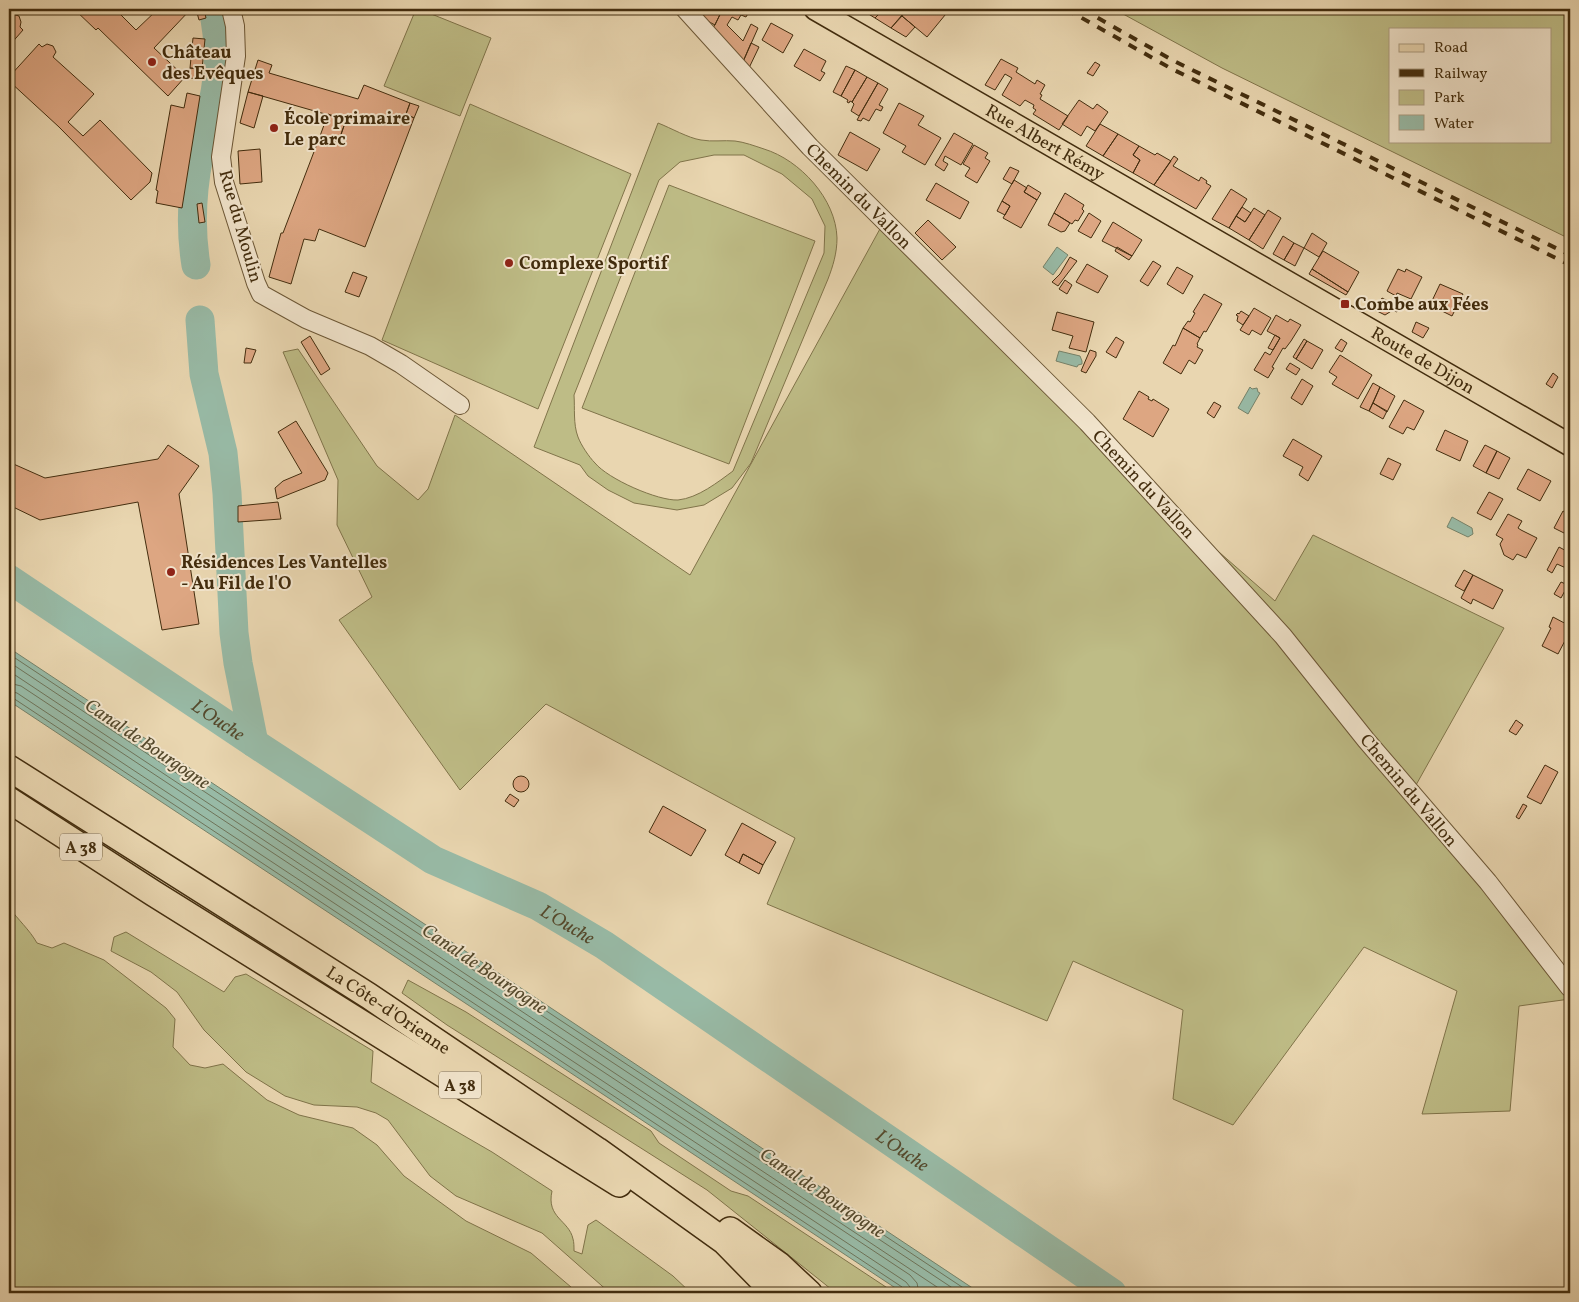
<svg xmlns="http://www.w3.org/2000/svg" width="1579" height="1302" viewBox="0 0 1579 1302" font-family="Vollkorn,serif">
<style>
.green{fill:#bebc86;stroke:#80744a;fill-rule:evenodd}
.water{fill:#98baa6;stroke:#768269}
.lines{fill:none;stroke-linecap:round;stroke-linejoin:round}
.shore{stroke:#6e745a;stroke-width:1}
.river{stroke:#98baa6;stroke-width:29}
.building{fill:#dda682;stroke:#432d0e}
.minor-casing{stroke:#6c5736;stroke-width:20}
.major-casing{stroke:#432d0e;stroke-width:24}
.highway-casing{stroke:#432d0e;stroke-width:28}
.minor{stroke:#f1e4cc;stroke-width:18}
.major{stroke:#e9d6b0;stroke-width:21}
.highway{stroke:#e9d6b0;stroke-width:25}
.rail{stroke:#432d0e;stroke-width:4;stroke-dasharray:9 9;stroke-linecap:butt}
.poi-dot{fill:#8f2418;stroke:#f1e4cc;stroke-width:2}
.labels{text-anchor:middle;stroke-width:4;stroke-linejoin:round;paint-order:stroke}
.shield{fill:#f1e4cc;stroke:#776447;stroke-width:1}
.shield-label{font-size:16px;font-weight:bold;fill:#432d0e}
.poi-label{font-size:18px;font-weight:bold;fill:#432d0e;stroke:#f1e4cc;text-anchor:start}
.street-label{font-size:18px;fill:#432d0e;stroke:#f1e4cc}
.water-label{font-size:19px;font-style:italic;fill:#54492c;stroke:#f1e4cc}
</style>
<rect width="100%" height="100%" fill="#e9d6b0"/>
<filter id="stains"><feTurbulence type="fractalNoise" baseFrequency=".004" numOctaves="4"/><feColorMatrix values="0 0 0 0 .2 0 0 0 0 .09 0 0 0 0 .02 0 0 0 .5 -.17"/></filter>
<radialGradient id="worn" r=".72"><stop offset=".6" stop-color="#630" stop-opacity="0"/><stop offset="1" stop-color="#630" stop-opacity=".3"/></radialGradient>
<path class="green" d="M416,9H419L491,38L460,116L384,86Z
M1114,9H1570V239L1222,68ZM1390,29H1550V141H1390Z
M470,104L631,174L538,409L382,340Z
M658,123C671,128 688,138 701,140C712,142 724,140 735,141C744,142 755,146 764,149C800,160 836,199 837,238C837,253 833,266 828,279L751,463L732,488L704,505L677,510L634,503L608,490L588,476L580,465L534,447ZM714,155H744L782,174L812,199L825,226L824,253L733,471C718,482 698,498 678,500C658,501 608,479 595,463C589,457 581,445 578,437C573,424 575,408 574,395L659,180L680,162Z
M669,185L815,241L729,464L582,408Z
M881,227L1164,504L1275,601L1313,535L1504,628L1416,785L1570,993V999L1519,1006L1510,1111L1422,1114L1457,991L1364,947L1233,1125L1173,1099L1183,1010L1073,961L1047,1021L767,904L795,838L546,704L460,790L339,620L372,597L337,525L338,480L283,352L298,349L377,466L418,500L428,489L455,415L690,575Z
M9,907C18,920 29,929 37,943L52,948L64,943L104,960L166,1008L175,1019L173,1047L190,1065L205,1068L223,1064L267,1100L299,1115L353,1128L377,1145L404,1176L466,1221L531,1253L578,1293H9Z
M126,932L224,992L235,977L246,974L373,1051L371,1082L492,1152L552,1191C546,1218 569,1220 573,1239C574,1242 574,1247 574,1251L582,1254L588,1225L596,1220L673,1276L691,1293H610L542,1233L456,1196L430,1176L388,1120L376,1113L357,1107L314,1105L285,1096L246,1072L204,1030L177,992L151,972L111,951L114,937Z
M408,980L466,1012L651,1131L659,1143L731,1191L748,1196L895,1293H836L707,1190L447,1025L402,993Z"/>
<path class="water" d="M1057,247L1068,255L1053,275L1043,267Z
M1059,351L1080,356L1082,361V364L1078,365L1077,367L1056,361Z
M1250,387L1252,389L1257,388L1258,392L1260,393L1248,414L1238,408Z
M1452,517L1472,528L1473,534L1468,537L1447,527Z
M9,648L980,1293H903L9,701Z"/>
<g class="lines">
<path class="shore" d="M9,654L971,1293
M9,662L960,1293
M9,671L946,1293
M9,683L21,686L910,1275L917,1283L919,1293
M9,691L17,693L906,1282L910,1287L911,1293
M9,697L13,698L902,1287L905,1293"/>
<g class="river">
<path d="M196,265C190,229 192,191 199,155C203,138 209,121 213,103C220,70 220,42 213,9"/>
<path d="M200,320L204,374L223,453L227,493L234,633L238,663L254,743"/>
<path id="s1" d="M9,579L254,743L433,860L538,906L604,945L1112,1293"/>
</g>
</g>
<path class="building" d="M74,9H115L136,30L158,9H191L154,48L185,77L168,96L98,28L96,30Z
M196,9H204L206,18L199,20Z
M691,9H720L722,10L715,25L702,18L703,15Z
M723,9H747L750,10L746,17L741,15L738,20L732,17L727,25L743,41L751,24L758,28L742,64L711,32Z
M863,9H884L875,18L862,10Z
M884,9H907L891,28L875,18Z
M907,9H950L927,37L902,16Z
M12,14L19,16L21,22L20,27L23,30L9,46V17Z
M902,16L915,27L906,37L891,28Z
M771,23L793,35L783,53L762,40Z
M193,38L205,39L202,69L190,68Z
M751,43L759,47L748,70L742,64Z
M39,44L42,47L47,44L53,46L56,52L53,57L94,94L68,122L83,136L100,120L152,173L150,182L131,200L59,127L9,81V77Z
M804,49L826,61L821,71L825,73L820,81L794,66Z
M1001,59L1018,68L1016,72L1035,84L1037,80L1045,85L1040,94L1042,95L1040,99L1068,116L1059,130L1033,114L1036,110L1033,108L1034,105L1025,100L1020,106L1002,95L1012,78L1005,74L995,90L985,85Z
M258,60L272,65L269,73L358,99L364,85L410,103L406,114L414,118L365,247L319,229L315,241L304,239L291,284L269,277L281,233H283L320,136L338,143L346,120L248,92Z
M1095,62L1100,65L1093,76L1087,73Z
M846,66L855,70L841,96L833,92Z
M190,68L202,69L201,79L189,78Z
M855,70L867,77L852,102L850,101L849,103L847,102L848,100L841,96Z
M867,77L878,83L859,116L851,111L854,104L852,102Z
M878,83L888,89L879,105L883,107L881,111L876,109L869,121L863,118L861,121L857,120Z
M248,92L263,96L254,128L240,123Z
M187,93L200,96L182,208L156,203L158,191L156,190L171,105L184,108Z
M1079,100L1093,109L1097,104L1108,112L1095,131L1087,126L1081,136L1062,124Z
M410,103L419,106L414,118L406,114Z
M899,103L924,116L918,125L941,138L925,165L902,152L906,146L883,133Z
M328,114L346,120L338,143L320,136Z
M1100,124L1118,134L1103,156L1086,146Z
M850,132L880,149L867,171L838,155Z
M954,133L973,144L961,165L945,156L943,161L948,164L944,171L935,165Z
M1118,134L1139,146L1133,155L1140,160L1133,173L1103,156Z
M974,145L988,153L985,158L990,161L977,183L965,176L970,168L963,164Z
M1139,146L1155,155L1157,153L1171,161L1154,185L1133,173L1140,160L1133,155Z
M260,149L262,182L240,184L238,151Z
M1174,156L1178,159L1173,166L1199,181L1201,177L1207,181L1206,183L1211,186L1196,209L1154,185Z
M1010,167L1019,171L1012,184L1003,179Z
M1014,180L1027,188L1024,192L1037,200L1021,228L1003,218L1010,206L1002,201Z
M936,183L969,202L960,219L926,200Z
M1028,185L1041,193L1037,200L1024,192Z
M1231,189L1247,199L1229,228L1212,219Z
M1065,193L1084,205L1082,209L1084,211L1078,221L1075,220L1072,224L1054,213Z
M1002,201L1010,206L1005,215L997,211Z
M202,203L205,222L199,223L197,204Z
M1242,207L1251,213L1245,222L1236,216Z
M1254,208L1265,215L1249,240L1229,228L1236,216L1245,222Z
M1268,210L1281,218L1263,249L1249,240Z
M1054,213L1070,223L1065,231L1061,232L1048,225Z
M1089,213L1101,221L1091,238L1078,231Z
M928,220L956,247L942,260L915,233Z
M1113,222L1142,240L1132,256L1102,241Z
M1312,233L1327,243L1319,257L1304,248Z
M1283,236L1294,243L1284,260L1273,254Z
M1294,243L1304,248L1295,266L1284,260Z
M1117,247L1132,256L1129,260L1115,251Z
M1323,251L1359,272L1348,292L1312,269Z
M1070,257L1077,261L1058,286L1052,282L1060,274Z
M1153,261L1161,266L1148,286L1140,281Z
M1087,264L1108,276L1098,293L1076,282Z
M1177,267L1193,276L1183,294L1167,284Z
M1312,269L1348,292L1346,295L1309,274Z
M1398,269L1405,272L1406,269L1422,277L1411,299L1397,293L1396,296L1387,291Z
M353,272L367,277L359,297L345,292Z
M1065,280L1072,285L1067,294L1059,289Z
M1440,284L1463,294L1452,316L1430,305Z
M1204,294L1222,304L1206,332L1204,331L1200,338L1183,328L1188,321L1190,322L1195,313L1193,312Z
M1382,298L1399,307L1397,312L1393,310L1385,315L1375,310Z
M1254,308L1271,318L1261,335L1252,330L1249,335L1240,330Z
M1241,311L1249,316L1243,325L1237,321L1238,316L1236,315L1238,313L1239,314Z
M1057,312L1094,322L1086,352L1069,348L1073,336L1052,330Z
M1276,315L1288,322L1290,319L1301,325L1291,341L1285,349L1283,348L1272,367L1274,368L1268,378L1254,370L1265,352L1270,355L1280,338L1267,331Z
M1416,322L1429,328L1423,338L1412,332Z
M1183,328L1200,338L1197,344L1198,345L1197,347L1203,350L1195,364L1189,360L1181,374L1163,363L1173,345L1175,346Z
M1275,335L1280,338L1273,350L1268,348Z
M310,336L330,369L321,375L301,342Z
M1116,337L1124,342L1116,358L1106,352Z
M1304,339L1307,341L1296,359L1293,357Z
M1341,339L1347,343L1342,352L1335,348Z
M1307,341L1323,350L1312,369L1296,359Z
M246,348L256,350L251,363H244Z
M1090,350L1096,352V356L1086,373L1081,371Z
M1340,355L1372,375L1358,399L1332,384L1337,377L1329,372Z
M1290,363L1300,369L1296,375L1286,369Z
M1553,373L1558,377L1552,388L1546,384Z
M1302,379L1313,386L1302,405L1291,398Z
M1373,383L1380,387L1369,411L1360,407Z
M1380,387L1395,396L1387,412L1373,403Z
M1139,391L1149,397L1148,399L1152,401L1153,399L1169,409L1153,437L1123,419Z
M1404,400L1424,411L1414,430L1407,427L1403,434L1389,427Z
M1214,402L1221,406L1214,418L1207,413Z
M1373,403L1387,411L1383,419L1369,411Z
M296,421L328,473L325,480L277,499L275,488L283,481L302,473L278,432Z
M1445,430L1468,441L1460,461L1436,450Z
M1293,439L1322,456L1308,481L1299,475L1303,467L1283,456Z
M168,445L199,466L179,494L199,624L162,630L138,502L40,520L9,505V462L45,478L158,459Z
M1485,445L1497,451L1486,473L1473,466Z
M1497,451L1510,458L1499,479L1486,473Z
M1388,458L1401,464L1393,480L1380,474Z
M1528,469L1551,481L1540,501L1517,489Z
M1489,492L1503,499L1491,520L1477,513Z
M278,502L281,519L238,522V506Z
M1563,511L1570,515V526L1566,534L1554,528Z
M1508,514L1522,521L1518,528L1521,530L1537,538L1526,558L1517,554L1513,560L1504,555L1500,544L1503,539L1496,535Z
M1559,547L1570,553V559L1566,568L1557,564L1552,573L1547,570Z
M1464,570L1473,575L1464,591L1455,586Z
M1473,575L1503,590L1493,609L1473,599L1471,604L1461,598Z
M1561,582L1568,585L1561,598L1554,594Z
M1553,617L1570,626V631L1558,654L1542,646L1551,628L1549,627Z
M1516,720L1523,725L1516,735L1509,731Z
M1545,765L1558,772L1541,804L1527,797Z
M513 784a8 8 0 1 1 16 0a8 8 0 1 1-16 0Z
M510,794L519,800L514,807L505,801Z
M1523,804L1527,806L1519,819L1516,817Z
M663,806L706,830L691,856L649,832Z
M742,823L776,842L763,865L743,854L739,863L725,855Z
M743,854L763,865L759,874L739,863Z"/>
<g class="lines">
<defs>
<path id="minor" d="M231,9L235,26L236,56L221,157L224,182L256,283L261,294L306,319L370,346L401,364L460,405
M685,9L810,147L1087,422L1283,636L1366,740L1488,882L1570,988"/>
<g id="major">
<path id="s2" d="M815,9L1570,445"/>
</g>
<g id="highway">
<path id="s3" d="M9,768L369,996L597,1150L724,1241L775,1293"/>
<path d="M9,800L153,893L619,1184"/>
<path d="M730,1230L779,1265L809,1293"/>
</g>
</defs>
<use href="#minor" class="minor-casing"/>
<use href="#major" class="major-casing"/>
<use href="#highway" class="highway-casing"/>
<use href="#minor" class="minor"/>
<use href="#major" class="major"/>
<use href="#highway" class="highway"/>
<path class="rail" d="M1066,9L1172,69L1570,265
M1082,9L1174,61L1570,255"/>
</g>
<g class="poi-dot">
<circle cx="152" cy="62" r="5"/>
<circle cx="274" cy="128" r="5"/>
<circle cx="509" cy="263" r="5"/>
<rect x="1340" y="299" width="10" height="10" rx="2.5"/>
<circle cx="171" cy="572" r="5"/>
</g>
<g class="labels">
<g class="shield">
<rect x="60" y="833.5" width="42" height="27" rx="4"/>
<rect x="439" y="1071.5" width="42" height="27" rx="4"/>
</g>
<g class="shield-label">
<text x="81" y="853">A 38</text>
<text x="460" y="1091">A 38</text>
</g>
<g class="poi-label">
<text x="162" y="58">Château<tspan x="162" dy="21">des Evêques</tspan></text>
<text x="284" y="124">École primaire<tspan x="284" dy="21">Le parc</tspan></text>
<text x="519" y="269">Complexe Sportif</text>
<text x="1355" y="310">Combe aux Fées</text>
<text x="181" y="568">Résidences Les Vantelles<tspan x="181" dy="21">- Au Fil de l'O</tspan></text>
</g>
<g class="street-label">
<text dy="6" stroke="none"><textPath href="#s2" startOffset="266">Rue Albert Rémy</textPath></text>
<text transform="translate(859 196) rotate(45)" y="6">Chemin du Vallon</text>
<text transform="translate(241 226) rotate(74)" y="6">Rue du Moulin</text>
<text dy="6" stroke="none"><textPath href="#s2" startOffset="702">Route de Dijon</textPath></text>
<text transform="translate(1144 484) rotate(47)" y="6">Chemin du Vallon</text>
<text transform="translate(1409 790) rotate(50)" y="6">Chemin du Vallon</text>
<text dy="6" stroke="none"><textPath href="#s3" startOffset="450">La Côte-d'Orienne</textPath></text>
</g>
<g class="water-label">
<text dy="7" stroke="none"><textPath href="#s1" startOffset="252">L'Ouche</textPath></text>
<text transform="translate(148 743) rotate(34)" y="7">Canal de Bourgogne</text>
<text dy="7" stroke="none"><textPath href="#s1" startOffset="658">L'Ouche</textPath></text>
<text transform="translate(485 968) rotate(34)" y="7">Canal de Bourgogne</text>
<text dy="7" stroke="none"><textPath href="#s1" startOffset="1062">L'Ouche</textPath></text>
<text transform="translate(823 1192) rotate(34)" y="7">Canal de Bourgogne</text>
</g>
</g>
<rect width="1579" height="1302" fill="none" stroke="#e9d6b0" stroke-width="30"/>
<rect x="10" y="10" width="1559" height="1282" fill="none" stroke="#432d0e" stroke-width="2.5"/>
<rect x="15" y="15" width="1549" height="1272" fill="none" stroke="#432d0e"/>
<rect x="1389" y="28" width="162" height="115" fill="#f1e4cc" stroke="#ab9b80"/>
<rect x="1399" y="44" width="25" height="8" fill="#e9d6b0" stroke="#ab9b80"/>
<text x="1434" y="52" font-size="15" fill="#432d0e">Road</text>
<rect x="1399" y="69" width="25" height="8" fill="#432d0e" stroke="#ab9b80"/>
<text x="1434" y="78" font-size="15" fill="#432d0e">Railway</text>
<rect x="1399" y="90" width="25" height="15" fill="#bebc86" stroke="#ab9b80"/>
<text x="1434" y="102" font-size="15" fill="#432d0e">Park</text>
<rect x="1399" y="115" width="25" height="15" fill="#98baa6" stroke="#ab9b80"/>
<text x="1434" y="128" font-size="15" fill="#432d0e">Water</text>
<rect width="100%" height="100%" filter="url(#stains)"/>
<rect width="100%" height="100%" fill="url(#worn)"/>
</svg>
